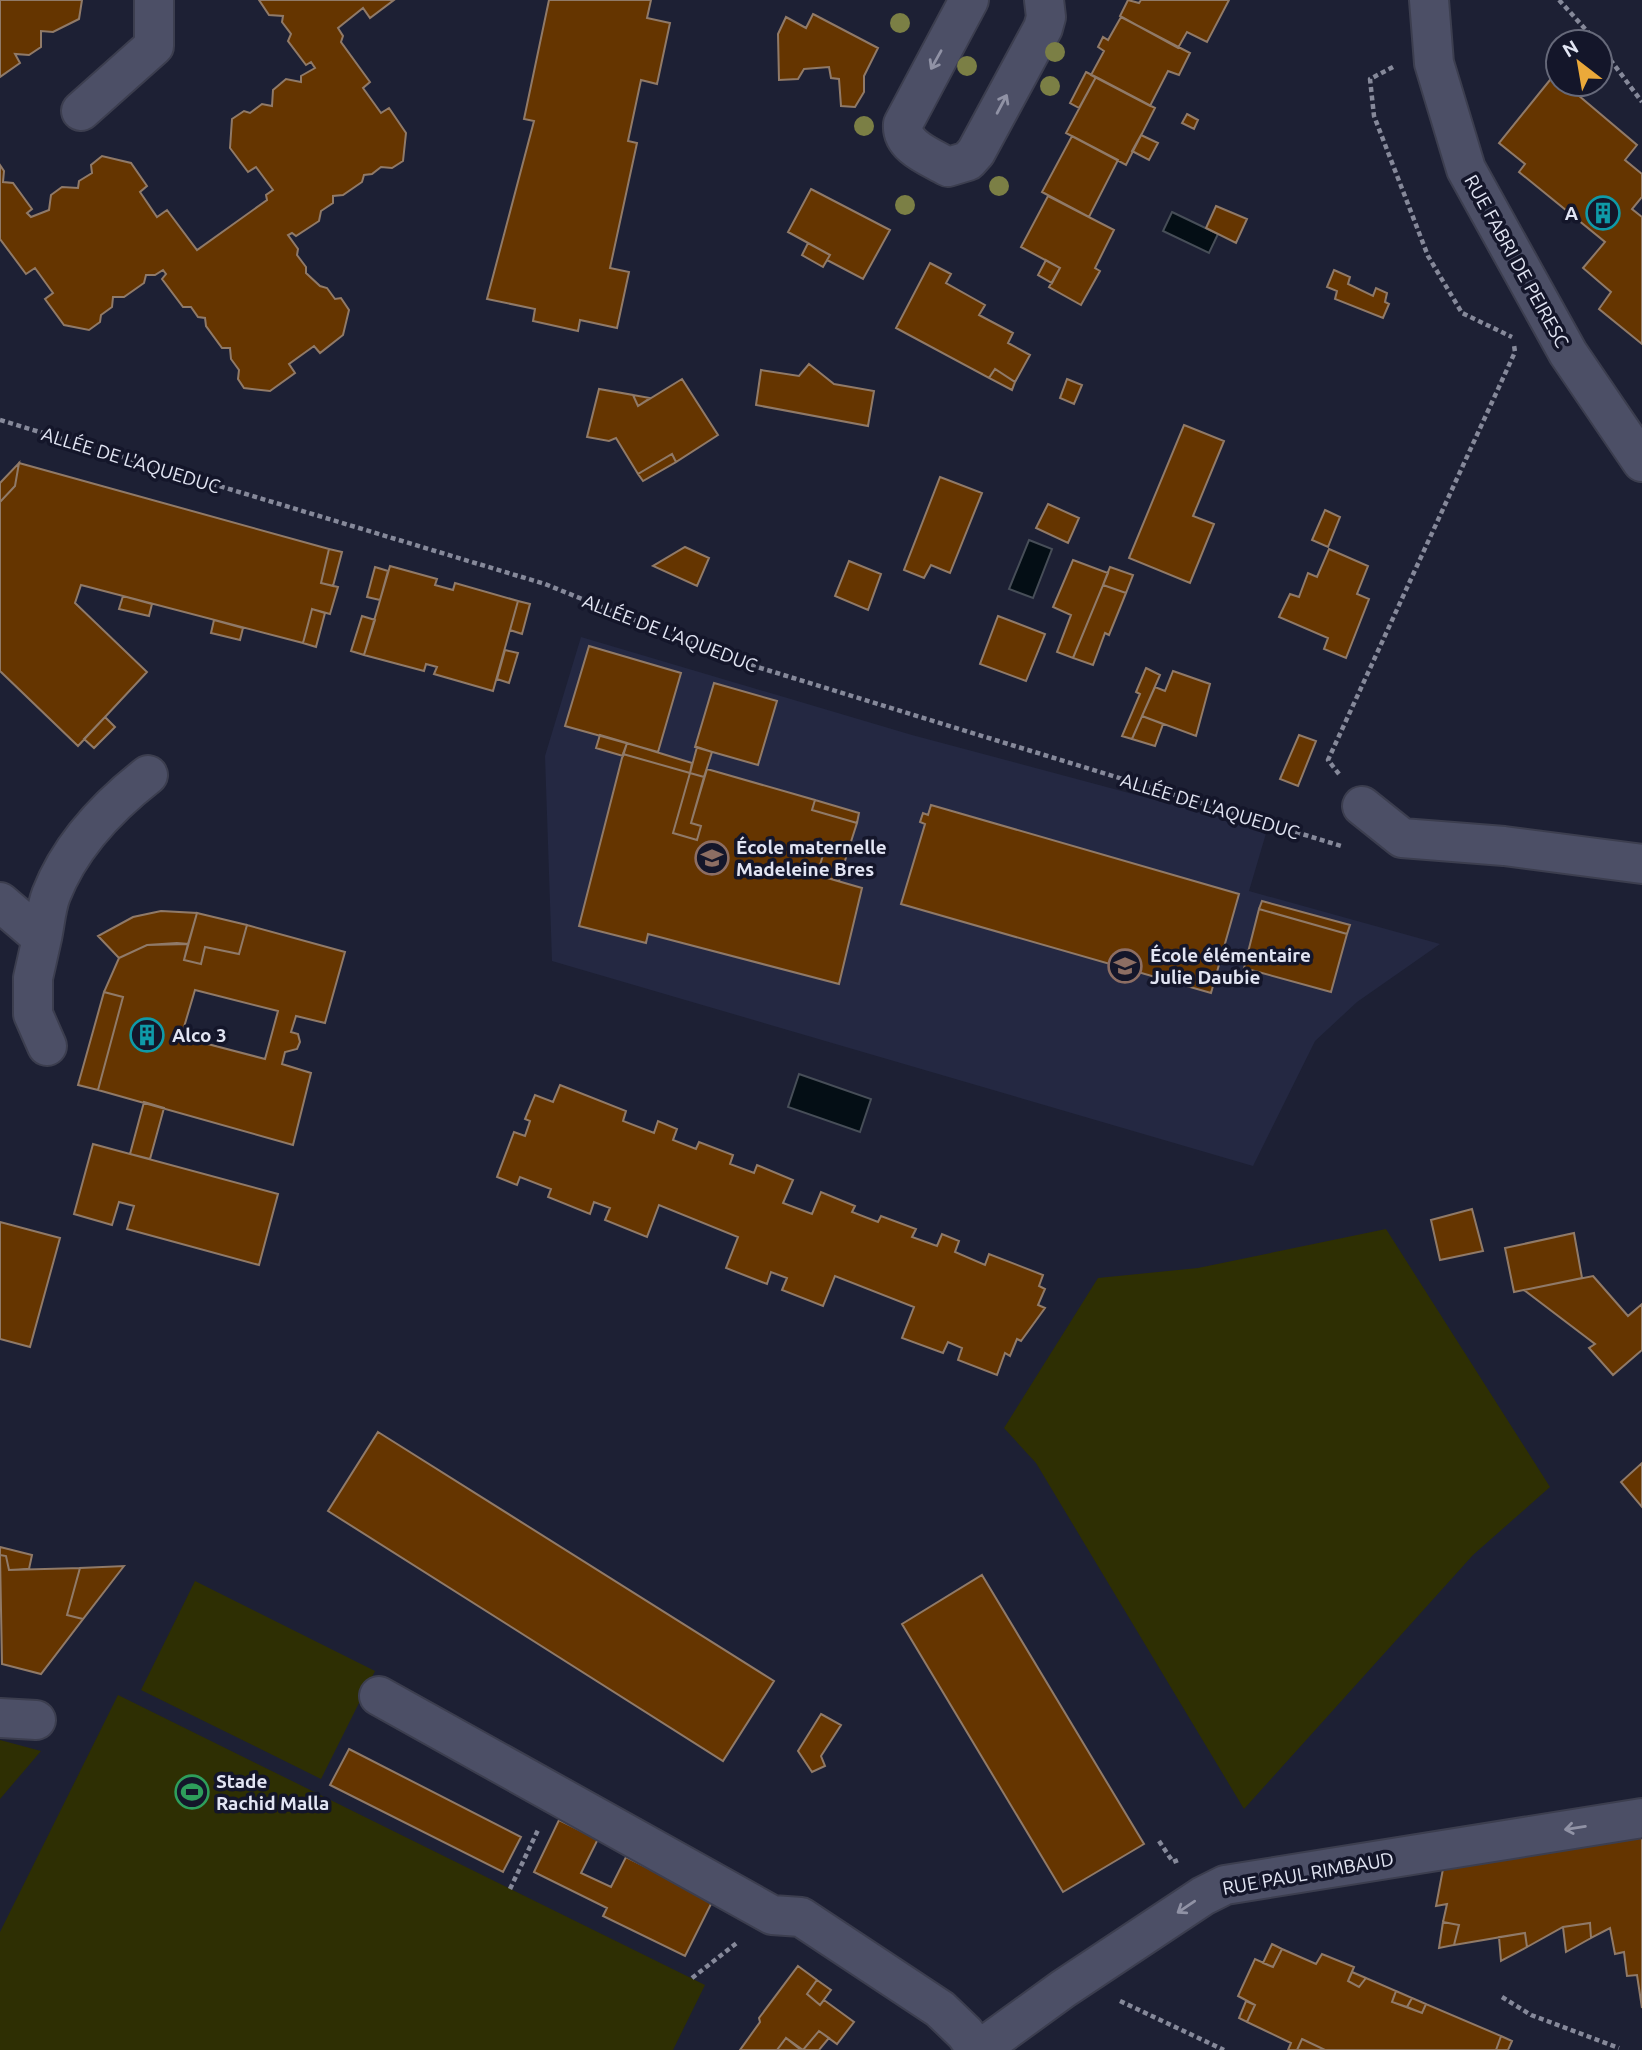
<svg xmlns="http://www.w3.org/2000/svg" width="1642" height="2050" viewBox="0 0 1642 2050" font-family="Ubuntu,sans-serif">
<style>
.built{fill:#242842}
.green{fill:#2e2f03}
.water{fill:#040e15;stroke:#474e58;stroke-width:2}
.building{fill:#653500;stroke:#907a68;stroke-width:2;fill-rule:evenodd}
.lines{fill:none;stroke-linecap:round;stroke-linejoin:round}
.minor-casing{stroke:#3c3e4f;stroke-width:42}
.path{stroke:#86899a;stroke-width:4.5;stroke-dasharray:5 3.5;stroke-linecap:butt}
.minor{stroke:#4c4f66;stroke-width:38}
.tree{fill:#7b7f45}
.oneway{stroke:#9092a5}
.labels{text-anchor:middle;stroke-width:7;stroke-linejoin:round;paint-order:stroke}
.poi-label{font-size:19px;font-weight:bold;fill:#e2e5f3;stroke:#14162a;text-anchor:start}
.street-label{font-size:19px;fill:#e2e5f3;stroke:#14162a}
</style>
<rect width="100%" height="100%" fill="#1d2034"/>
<path class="built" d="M581,637L912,735L1267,830L1249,891L1440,944L1357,1002L1315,1041L1253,1166L552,961L545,756Z"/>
<path class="green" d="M1386,1229L1550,1487L1473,1555L1244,1809L1036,1463L1004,1428L1098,1278L1198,1268Z
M195,1581L375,1671L321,1779L141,1690Z
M118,1695L705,1985L673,2050H0V1932Z
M0,1740L41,1751L0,1799Z"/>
<path class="water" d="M1172,212L1218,234L1209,253L1163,231Z
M1029,540L1052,549L1033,598L1009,589Z
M799,1074L871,1099L860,1132L788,1107Z"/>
<path class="building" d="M0,0H82L79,19L53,32L41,31V47L29,55L15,54L20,63L0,77Z
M259,0H394L370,18L363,8L338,28L343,36L341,42L370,82L363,88L381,113L389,108L406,133L403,161L392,168L381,167L372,174L364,175L362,182L343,195L333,196V203L321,211L319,221L296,236L292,233L288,235L298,249L297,255L306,267V273L320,286L327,288L335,299L341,298L349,310L343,335L320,353L314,346L289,364L295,373L270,391L244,388L238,379L239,370L231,359L230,348H222L206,326L205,318L198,317L191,307H183L162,279L166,274L163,270L155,275H146L144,283L124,297H113L112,307L101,315L100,322L89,330L64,325L45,299L53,293L35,268L26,274L0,239V165L4,171L3,182L13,183L32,209L27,213L31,217L49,210L51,195L62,187L78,188L79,181L92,173L91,165L102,156L131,163L147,186L140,192L157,217L167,210L197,250L267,200L266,195L273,190L256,167L248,172L230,148L232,119L244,111L250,113L262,104L272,106L273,90L286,79L301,82V76L315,68L311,62L306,65L288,41L291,34L282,22L283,16L269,15Z
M549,0H651L647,18L670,23L657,84L641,80L628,141L637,143L610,268L629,272L617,328L580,320L578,331L533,321L535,309L487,299L534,121L524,119Z
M1128,0L1139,3L1141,0H1229L1207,42L1187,32L1178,48L1120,16Z
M813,14L878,48L864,76V92L855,107L841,106L839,79L831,78L829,67L804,69L798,79L779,80L778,34L786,17L806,28Z
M1121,17L1190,53L1179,75L1168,71L1150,106L1091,75L1104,51L1098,47L1103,37L1108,40Z
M1086,72L1096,77L1079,108L1070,103Z
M1554,75L1558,84H1565L1637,145L1625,160L1642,174V197L1632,209L1642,217V344L1599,309L1611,292L1583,268L1605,242L1519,172L1525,164L1499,143Z
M1096,77L1155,108L1126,165L1066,133Z
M1187,114L1198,120L1194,129L1182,123Z
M1141,135L1158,143L1149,160L1132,151Z
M1072,136L1118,160L1089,217L1042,192Z
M811,189L890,230L863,279L827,260L830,255L788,232Z
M1048,196L1114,230L1095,268L1100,271L1081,305L1049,287L1060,268L1021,247Z
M1216,206L1247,219L1236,243L1206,228Z
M808,243L830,255L823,267L802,255Z
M1046,260L1060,268L1052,283L1038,275Z
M930,263L951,274L946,283L985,305L979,315L1013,333L1008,343L1030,355L1015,382L995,369L989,378L896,328Z
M1334,270L1350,277L1348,284L1373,296L1376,288L1387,293L1385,302L1389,304L1383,318L1335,299L1337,291L1327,287Z
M809,364L834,384L874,391L868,426L756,405L761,370L799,376Z
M995,369L1015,382L1012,390L989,378Z
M682,379L718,435L676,462L672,454L638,474L616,438L609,441L587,437L599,389L633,395L638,406Z
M1067,379L1082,385L1074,404L1060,398Z
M633,395L650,398L638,406Z
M1184,425L1224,441L1193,516L1214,524L1190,583L1129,558Z
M672,454L676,462L643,481L638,474Z
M19,463L15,486L0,502V483Z
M19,463L329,549L321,583L338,587L330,614L312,609L303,643L81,585L75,603L147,672L78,746L0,671V502L15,486Z
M940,477L982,493L950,573L931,565L924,578L904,570Z
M1048,504L1079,518L1068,543L1036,528Z
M1325,510L1340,517L1328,547L1312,540Z
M685,547L709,558L697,586L653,566Z
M329,549L342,552L333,586L321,583Z
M1329,549L1368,566L1357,594L1369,599L1346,658L1324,649L1328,638L1279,617L1290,594L1299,597L1308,573L1317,577Z
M1073,560L1108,573L1073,658L1057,652L1071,615L1053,607Z
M849,561L881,574L868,610L835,596Z
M390,566L437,579L435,585L453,590L455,583L518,601L493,691L434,674L437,667L426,664L424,671L364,655Z
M375,567L388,571L380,600L367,597Z
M1110,567L1133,575L1126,593L1103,585Z
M1103,585L1126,593L1109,635L1105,633L1093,665L1073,658Z
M123,596L152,604L149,616L119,609Z
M518,601L530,604L522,634L510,630Z
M312,609L325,613L316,647L303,643Z
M362,616L375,620L364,655L351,651Z
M998,616L1045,634L1026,681L980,664Z
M214,620L243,628L240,640L211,633Z
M589,646L681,673L658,752L565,726Z
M505,650L518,653L509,683L497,679Z
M1146,668L1160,675L1132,739L1122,736L1140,694L1136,692Z
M1173,671L1210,684L1196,736L1142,716L1155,687L1165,691Z
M714,683L777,701L758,765L695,747Z
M1142,716L1163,724L1155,746L1132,739Z
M105,717L115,727L94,748L84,739Z
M600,735L627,743L623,756L596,748Z
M1299,735L1316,741L1298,786L1280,779Z
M627,743L692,763L690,773L623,754Z
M697,747L712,752L704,777L690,773Z
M623,754L690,773L673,833L697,840L701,826L691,823L707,769L815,800L812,810L857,823L847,854L823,855L817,875L862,888L839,984L648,934L646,943L579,926Z
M690,773L704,777L691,823L701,826L697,840L673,833Z
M815,800L859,813L857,823L812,810Z
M931,805L1239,894L1211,993L901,904L925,824L920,822L923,813L928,815Z
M847,854L839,881L817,875L823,855Z
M1262,901L1350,925L1347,934L1259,909Z
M1259,909L1347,934L1331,992L1244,968Z
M161,911L197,913L188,944L147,945L119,958L98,936L133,917Z
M197,913L247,925L239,954L205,947L201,964L184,960Z
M247,925L345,952L325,1023L296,1016L291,1032L298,1034L300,1042L297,1049L285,1052L282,1064L311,1073L293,1145L98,1090L123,997L104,992L119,958L147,945L177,943L188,944L184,960L201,964L205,947L239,954ZM195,990L278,1011L265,1059L181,1037Z
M104,992L123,997L98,1090L78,1085Z
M560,1085L626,1111L623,1121L654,1133L658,1121L677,1129L673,1140L696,1149L699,1142L733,1155L730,1164L754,1173L757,1165L793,1180L783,1203L812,1214L821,1192L855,1206L852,1212L878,1222L881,1216L916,1229L912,1237L937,1246L942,1234L959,1241L955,1252L985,1265L989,1254L1043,1275L1039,1286L1045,1289L1038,1305L1045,1308L1021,1341L1017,1339L1010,1356L1005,1353L997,1375L958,1360L962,1348L948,1342L943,1353L902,1338L914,1307L835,1276L823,1306L782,1290L787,1278L771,1272L767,1284L726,1268L738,1237L659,1205L647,1237L605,1220L610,1208L594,1202L590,1214L548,1197L551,1189L520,1177L517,1185L497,1177L514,1132L525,1136L530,1121L525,1119L535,1095L553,1102Z
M144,1102L164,1108L150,1159L130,1154Z
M93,1144L278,1194L259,1265L127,1229L134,1206L119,1202L112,1225L74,1214Z
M1472,1209L1483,1251L1440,1260L1431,1220Z
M0,1222L60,1238L30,1347L0,1339Z
M1574,1233L1582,1278L1514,1292L1505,1248Z
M1593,1276L1628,1316L1642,1304V1350L1613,1375L1589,1348L1595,1344L1524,1290Z
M378,1432L774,1681L723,1761L328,1511Z
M1642,1463V1507L1621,1482Z
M0,1547L32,1555L29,1569L9,1570L6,1556L0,1555Z
M0,1555L6,1556L9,1570L80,1568L67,1615L83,1619L41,1674L2,1664Z
M124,1566L83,1619L67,1615L80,1568Z
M982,1575L1144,1844L1063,1892L902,1624Z
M821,1714L841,1725L821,1756L825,1766L812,1772L798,1751Z
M349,1749L521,1837L503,1872L330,1785Z
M559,1820L598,1839L581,1873L611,1887L626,1857L713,1900L685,1956L603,1916L607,1908L534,1872Z
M1642,1837V2008L1637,1975L1627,1976L1624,1952L1615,1954L1610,1928L1591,1938L1590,1923L1563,1927L1527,1947L1525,1933L1454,1945L1459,1925L1443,1922L1447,1904L1436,1906L1443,1869Z
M1443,1922L1459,1925L1454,1945L1439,1948Z
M1590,1923L1591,1938L1566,1952L1563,1927Z
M1525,1933L1527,1947L1501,1961L1499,1937Z
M1272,1944L1282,1949L1273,1967L1263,1963Z
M1282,1949L1316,1964L1322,1954L1354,1967L1348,1981L1359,1987L1366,1978L1396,1991L1392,2002L1422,2013L1426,2004L1501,2036L1496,2050H1325L1302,2039L1297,2050H1288L1291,2043L1247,2022L1255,2005L1238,1996L1255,1959L1273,1967Z
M798,1966L817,1980L807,1994L820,2005L824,2000L854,2022L837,2044L819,2031L803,2050L786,2038L777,2050H740L760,2022L759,2018Z
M1352,1972L1366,1978L1359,1987L1348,1981Z
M817,1980L831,1990L820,2005L807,1994Z
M1396,1991L1412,1998L1407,2007L1392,2002Z
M1412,1998L1426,2004L1422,2013L1407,2007Z
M1246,2001L1255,2005L1247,2022L1239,2018Z
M819,2031L829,2038L819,2050H803Z
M1501,2036L1512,2041L1508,2050H1496Z
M786,2038L801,2050H777Z
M1302,2039L1325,2050H1297Z"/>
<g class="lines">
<defs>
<path id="minor" d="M969,0L903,124C901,147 931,157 948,167L968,161L976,152L1043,28L1046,17L1044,0
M1429,0L1434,63L1466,169L1568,353L1642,462
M81,111L154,46V0
M1362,806L1402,838L1504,846L1642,864
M0,902L42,938L33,978V1014L47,1046
M42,938C45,924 46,908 51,895C70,846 107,807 148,775
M379,1696L772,1915L801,1917L940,2009L965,2033L977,2050
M0,1718L36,1720
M979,2050L1063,1989L1203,1896L1225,1885L1642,1818"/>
</defs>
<use href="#minor" class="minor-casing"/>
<path class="path" d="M1559,0L1597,42
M1600,46L1642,102
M1393,67L1370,79L1374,116L1428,256L1462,313L1512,337
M0,420L545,584L728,658L1341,846
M1339,774L1328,760L1515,352L1514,345
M1159,1841L1173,1862L1178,1860
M510,1889L538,1830
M692,1978L738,1942
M1502,1997L1531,2015L1619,2048
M1120,2001L1224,2050"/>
<use href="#minor" class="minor"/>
</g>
<g class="tree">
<circle cx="900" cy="23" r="10"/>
<circle cx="1055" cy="52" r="10"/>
<circle cx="967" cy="66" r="10"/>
<circle cx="1050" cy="86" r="10"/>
<circle cx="864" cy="126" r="10"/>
<circle cx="999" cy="186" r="10"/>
<circle cx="905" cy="205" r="10"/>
</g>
<defs><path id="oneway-shaft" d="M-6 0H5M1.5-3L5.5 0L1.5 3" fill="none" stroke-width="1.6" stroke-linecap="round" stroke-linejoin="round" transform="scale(1.75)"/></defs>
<g class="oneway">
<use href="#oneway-shaft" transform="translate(936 60) rotate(119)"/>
<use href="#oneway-shaft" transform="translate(1002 104) rotate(-62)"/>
<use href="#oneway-shaft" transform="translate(1575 1828) rotate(171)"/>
<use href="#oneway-shaft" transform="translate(1186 1907) rotate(146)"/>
</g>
<defs>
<symbol id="building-ring" viewBox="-11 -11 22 22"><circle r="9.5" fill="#14162a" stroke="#0f9aa8" stroke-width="1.5"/><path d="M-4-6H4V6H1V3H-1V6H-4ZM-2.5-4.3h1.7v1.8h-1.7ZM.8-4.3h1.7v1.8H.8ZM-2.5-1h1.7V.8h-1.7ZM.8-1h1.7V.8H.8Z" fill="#0f9aa8"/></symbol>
<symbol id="school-ring" viewBox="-11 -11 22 22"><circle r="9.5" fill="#14162a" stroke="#8d6e63" stroke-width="1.5"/><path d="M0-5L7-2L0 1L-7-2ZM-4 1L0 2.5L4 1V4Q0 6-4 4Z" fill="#8d6e63"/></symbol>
<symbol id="stadium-ring" viewBox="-11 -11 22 22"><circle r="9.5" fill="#14162a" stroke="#2e9e5b" stroke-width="1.5"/><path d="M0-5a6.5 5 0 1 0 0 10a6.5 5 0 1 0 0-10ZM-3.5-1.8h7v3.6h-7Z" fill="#2e9e5b"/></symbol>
</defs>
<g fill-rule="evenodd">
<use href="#building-ring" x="1584" y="194" width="38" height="38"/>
<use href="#school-ring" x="693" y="839" width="38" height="38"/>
<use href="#school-ring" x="1106" y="947" width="38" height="38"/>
<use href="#building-ring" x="128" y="1016" width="38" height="38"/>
<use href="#stadium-ring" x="173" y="1773" width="38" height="38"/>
</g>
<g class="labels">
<g class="poi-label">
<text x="1578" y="220" text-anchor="end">A</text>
<text x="736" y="854">École maternelle<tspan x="736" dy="22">Madeleine Bres</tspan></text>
<text x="1150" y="962">École élémentaire<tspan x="1150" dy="22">Julie Daubie</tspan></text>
<text x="172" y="1042">Alco 3</text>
<text x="216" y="1788">Stade<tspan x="216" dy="22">Rachid Malla</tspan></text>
</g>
<g class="street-label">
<text transform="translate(1517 261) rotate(61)" y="7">RUE FABRI DE PEIRESC</text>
<text transform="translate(131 460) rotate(17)" y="7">ALLÉE DE L'AQUEDUC</text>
<text transform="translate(670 633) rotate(21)" y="7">ALLÉE DE L'AQUEDUC</text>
<text transform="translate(1210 806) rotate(17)" y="7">ALLÉE DE L'AQUEDUC</text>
<text transform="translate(1308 1873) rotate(-10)" y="7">RUE PAUL RIMBAUD</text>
</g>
</g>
<g transform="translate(1579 63) rotate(329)"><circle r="33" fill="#14162a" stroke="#66697a" stroke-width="2"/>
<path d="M0-5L12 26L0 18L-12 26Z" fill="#eba93a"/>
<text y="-10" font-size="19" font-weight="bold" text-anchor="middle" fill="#e2e5f3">N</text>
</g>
</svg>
